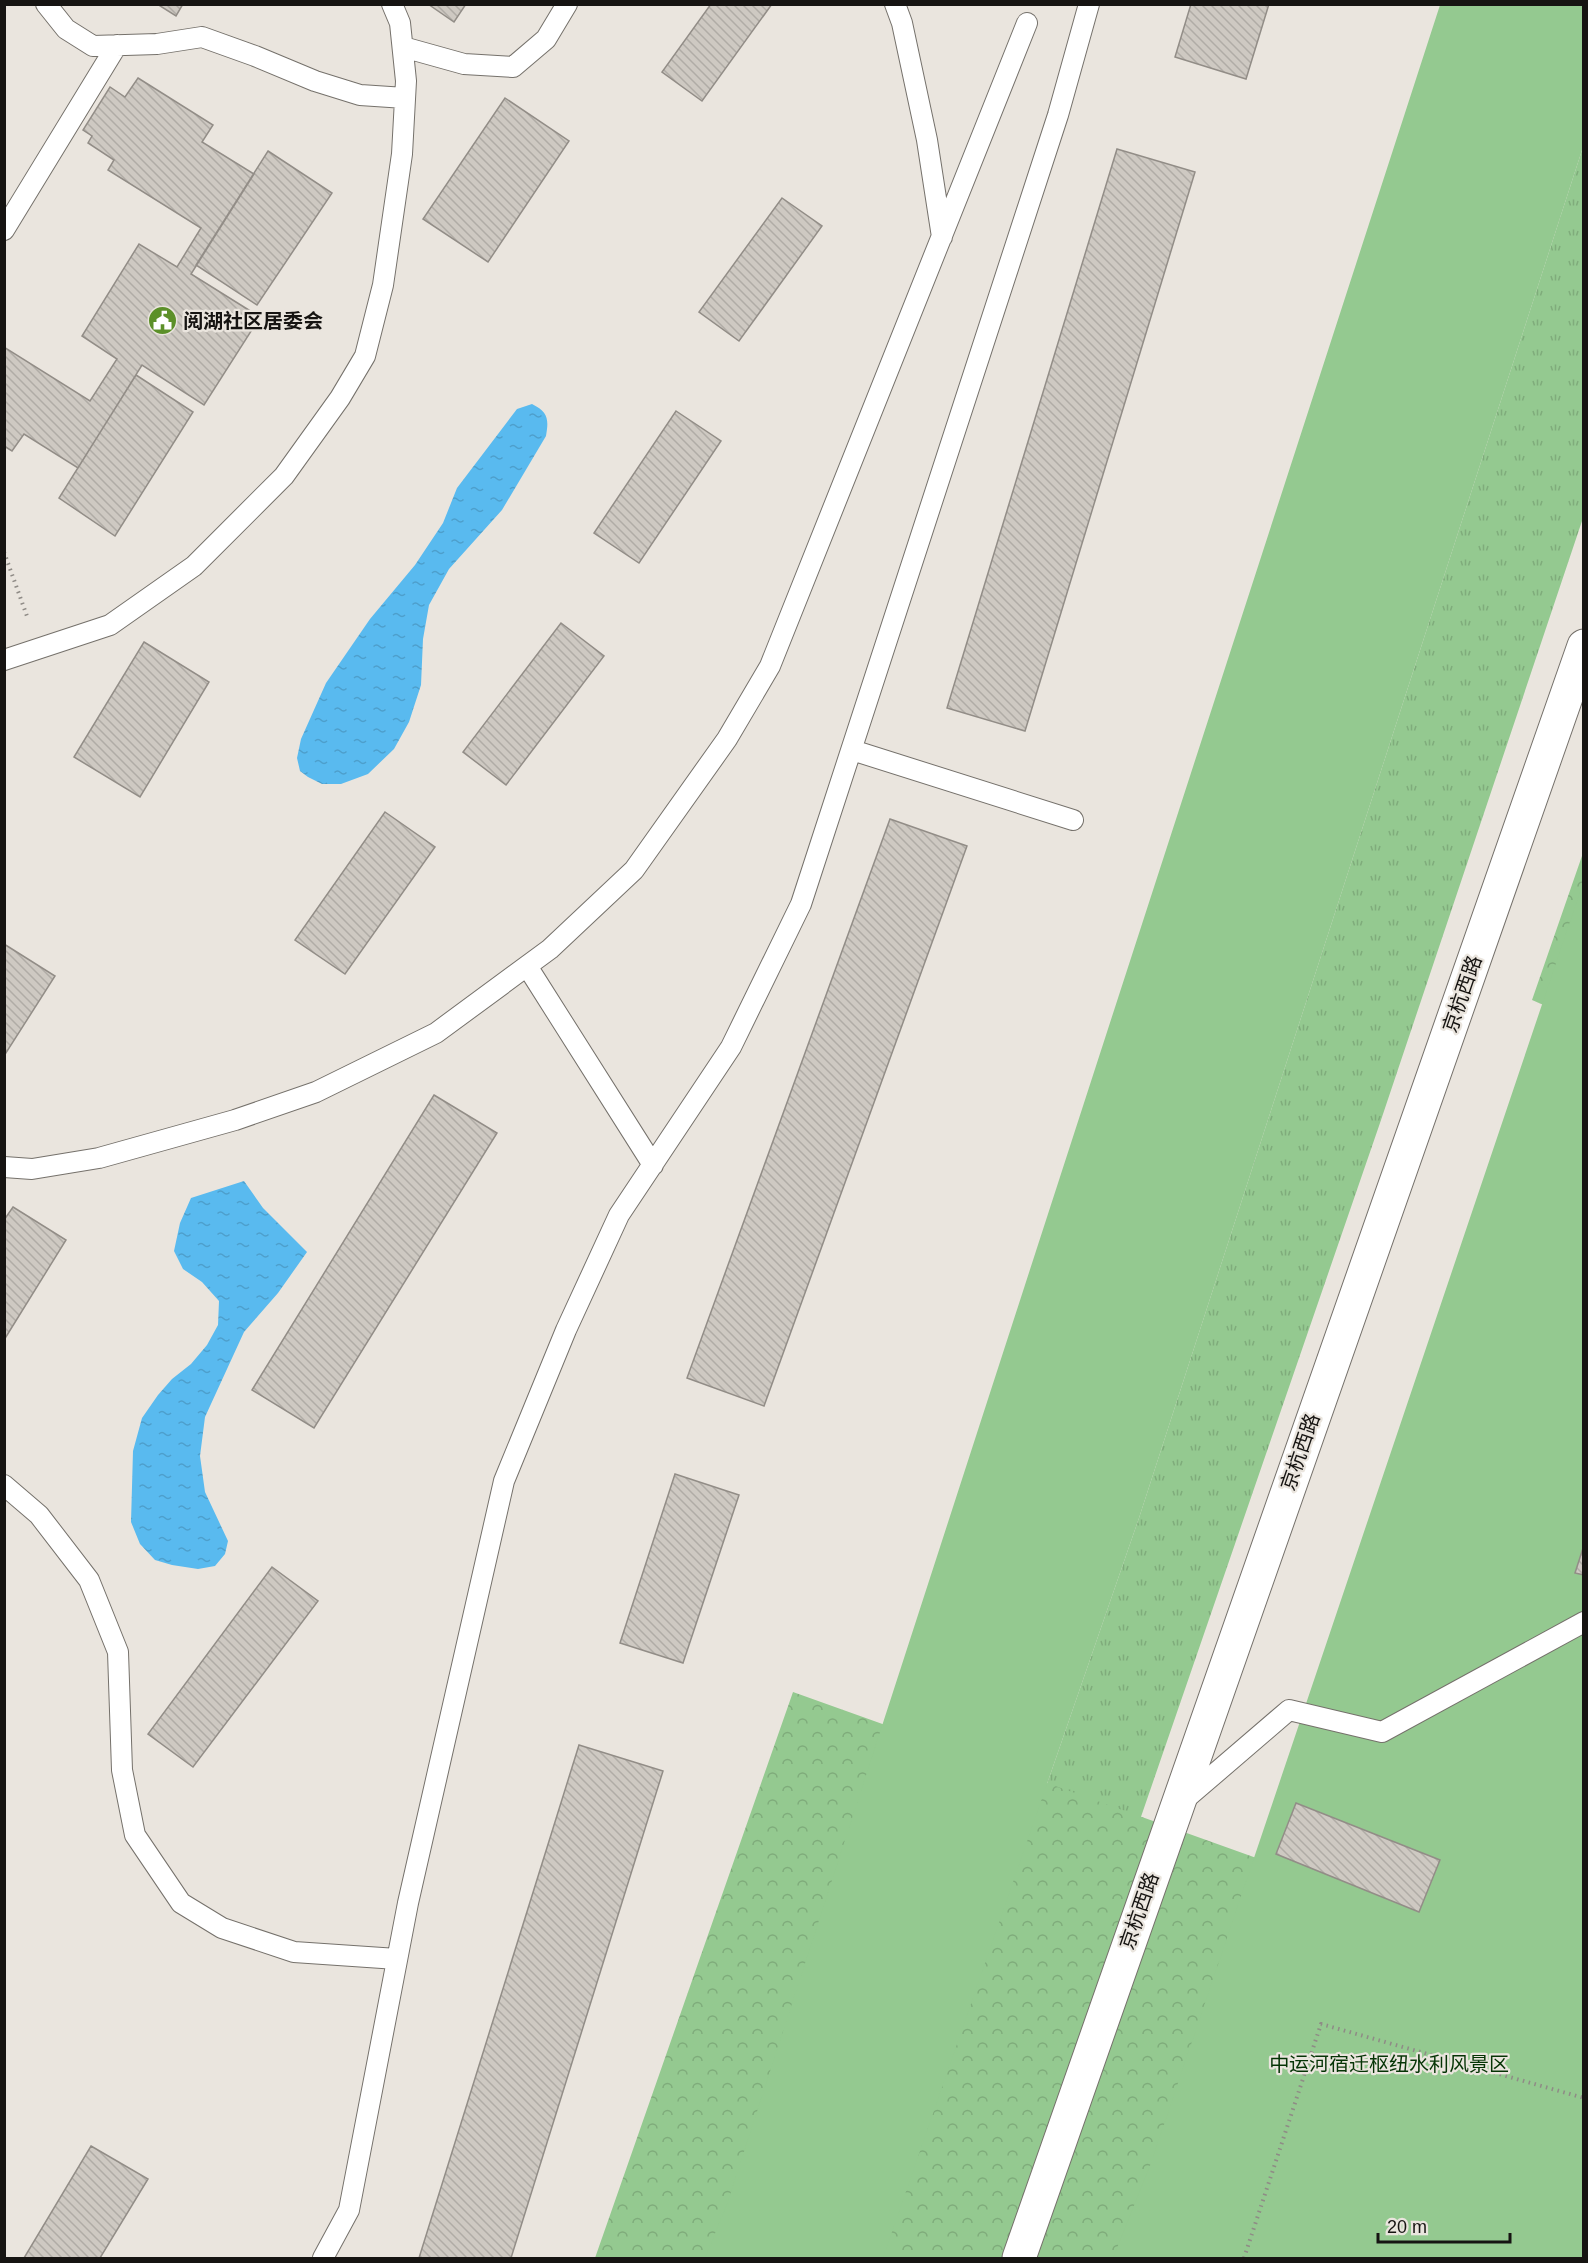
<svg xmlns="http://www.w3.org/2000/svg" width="1588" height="2263" viewBox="0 0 1588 2263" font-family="Arial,'Noto Sans SC',sans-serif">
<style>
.grass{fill:url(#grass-tufts)}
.forest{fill:url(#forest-crowns)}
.green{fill:#94c990}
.water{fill:url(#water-ripples)}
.building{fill:url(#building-back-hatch);stroke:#928d87;stroke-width:1.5}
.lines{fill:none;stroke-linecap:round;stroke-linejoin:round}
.lane-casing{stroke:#75716b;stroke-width:22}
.secondary-casing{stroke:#75716b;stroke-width:35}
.path{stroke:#8f8b86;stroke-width:4;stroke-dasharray:1.5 4.5;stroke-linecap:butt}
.lane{stroke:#fff;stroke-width:20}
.secondary{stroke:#fff;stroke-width:33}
.labels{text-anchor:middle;stroke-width:4.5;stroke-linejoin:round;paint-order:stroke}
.poi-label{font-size:20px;font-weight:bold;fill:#161412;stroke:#eae5de;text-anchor:start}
.street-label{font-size:20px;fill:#161412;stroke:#eae5de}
.park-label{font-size:20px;fill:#053405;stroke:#eae5de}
</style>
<defs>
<pattern id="grass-tufts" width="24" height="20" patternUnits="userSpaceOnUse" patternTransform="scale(1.5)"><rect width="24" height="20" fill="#94c990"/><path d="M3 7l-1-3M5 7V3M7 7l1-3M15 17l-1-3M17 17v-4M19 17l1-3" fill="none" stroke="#7fac7b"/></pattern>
<pattern id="forest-crowns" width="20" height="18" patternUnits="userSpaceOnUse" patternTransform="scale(1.5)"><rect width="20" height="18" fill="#94c990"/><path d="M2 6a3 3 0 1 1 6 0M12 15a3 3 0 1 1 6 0" fill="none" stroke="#7fac7b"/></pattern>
<pattern id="water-ripples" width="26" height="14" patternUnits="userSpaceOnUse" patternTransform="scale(1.5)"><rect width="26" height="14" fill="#59baef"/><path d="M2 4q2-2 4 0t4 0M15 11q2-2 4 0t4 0" fill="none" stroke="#4d9fcc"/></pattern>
<pattern id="building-back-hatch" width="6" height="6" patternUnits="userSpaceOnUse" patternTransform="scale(1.5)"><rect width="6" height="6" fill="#cec9c2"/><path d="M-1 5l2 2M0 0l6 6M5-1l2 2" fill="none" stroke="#b0aca6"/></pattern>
</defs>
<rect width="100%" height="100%" fill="#eae5de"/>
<path class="grass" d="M1583,147V518L1380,1123L989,2258H883L1139,1518Z"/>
<path class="forest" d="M1583,853V1022L1532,1000Z
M793,1692L1262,1860L1583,2258H595Z"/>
<path class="green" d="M1440,5H1583V147L1139,1518L883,2258H705L727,2204Z
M1583,883V2258H1113L1151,2163Z"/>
<path class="water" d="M532,404C548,412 549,419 546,436L502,510L449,569L429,605L423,639L421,685L409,722L394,749L368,774L341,784H322L308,777L300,771L297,758L301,739L326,683L370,619L415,565L443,523L457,488L517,409Z
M244,1181L263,1208L307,1252L278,1293L244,1332L205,1417L200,1456L205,1492L228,1541L225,1554L215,1566L198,1569L172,1565L155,1560L140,1544L131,1522L133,1451L142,1418L158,1395L172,1379L191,1364L207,1345L218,1325L219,1301L202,1282L183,1269L174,1251L180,1223L191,1198Z"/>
<path class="building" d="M157,4H183L176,16Z
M428,4H466L454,22Z
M711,4H772L702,101L662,72Z
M1191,4H1269L1246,79L1175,57Z
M138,78L213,125L202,142L254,174L191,274L260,317L204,405L142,365L78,468L24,434L12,451L4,446V347L90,401L117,359L82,336L139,244L177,267L201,228L108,170L114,160L88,143L92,136L83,130L110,87L125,97Z
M505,98L569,141L488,262L423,219Z
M1117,149L1195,172L1025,731L947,708Z
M268,151L332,193L257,305L196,265Z
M782,198L822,226L739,341L699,312Z
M136,375L193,412L115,536L59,498Z
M676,411L721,441L639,563L594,533Z
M561,623L604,656L506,785L463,752Z
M144,642L209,682L140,797L74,757Z
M385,812L435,847L345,974L295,940Z
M890,819L967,846L764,1406L687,1378Z
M4,944L55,976L4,1056Z
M434,1095L497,1133L314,1428L252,1390Z
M13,1207L66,1240L4,1340V1220Z
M675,1474L739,1495L683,1663L620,1643Z
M1584,1545V1575L1575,1573Z
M272,1567L318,1601L193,1767L148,1734Z
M579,1745L663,1771L511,2258H419Z
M1296,1803L1440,1860L1419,1912L1276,1854Z
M91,2146L148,2179L100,2258H24Z"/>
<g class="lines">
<defs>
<path id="lane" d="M46,4L66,29L93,46L157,44L202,37L255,56L315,81L360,95L405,98
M895,4L902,23L927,140L942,237
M403,47L464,64L513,67L546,39L567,4
M4,230L117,45
M4,660L110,625L194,566L284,476L340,398L365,356L383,285L402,154L406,81L400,23L392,4
M852,750L1073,820
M527,966L653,1165
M4,1167L32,1169L99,1158L235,1120L316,1092L436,1033L550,949L634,870L727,739L770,666L1027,23
M4,1485L39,1515L89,1580L118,1652L122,1770L135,1835L181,1903L222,1928L294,1952L397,1959
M1183,1801L1289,1710L1382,1732L1584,1622
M323,2258L349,2210L408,1903L504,1481L566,1330L619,1215L731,1047L801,904L1058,115L1089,4"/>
<path id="secondary" d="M1019,2258L1584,646"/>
</defs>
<use href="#lane" class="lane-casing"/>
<use href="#secondary" class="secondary-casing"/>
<path class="path" d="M4,552L28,619
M1244,2258L1321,2024L1584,2098"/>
<use href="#lane" class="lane"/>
<use href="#secondary" class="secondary"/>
</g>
<defs>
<symbol id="civic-disc" viewBox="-11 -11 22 22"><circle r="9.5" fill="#5c9029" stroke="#eae5de"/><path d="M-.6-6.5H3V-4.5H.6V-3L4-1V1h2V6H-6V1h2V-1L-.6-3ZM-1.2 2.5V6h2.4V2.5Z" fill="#fff"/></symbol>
</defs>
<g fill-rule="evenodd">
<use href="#civic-disc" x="146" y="304" width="33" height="33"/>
</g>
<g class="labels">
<g class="poi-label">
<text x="183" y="328">阅湖社区居委会</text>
</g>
<g class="street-label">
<text transform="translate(1462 994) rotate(-71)" y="7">京杭西路</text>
<text transform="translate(1300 1452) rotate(-71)" y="7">京杭西路</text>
<text transform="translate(1139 1911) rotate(-71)" y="7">京杭西路</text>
</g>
<g class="park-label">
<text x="1389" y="2071">中运河宿迁枢纽水利风景区</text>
</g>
</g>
<rect width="1588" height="2263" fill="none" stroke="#161412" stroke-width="12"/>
<path d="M1378 2233v9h132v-9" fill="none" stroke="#161412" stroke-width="3"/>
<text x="1387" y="2233" font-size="18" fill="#161412" stroke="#eae5de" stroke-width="4.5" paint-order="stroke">20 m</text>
</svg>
